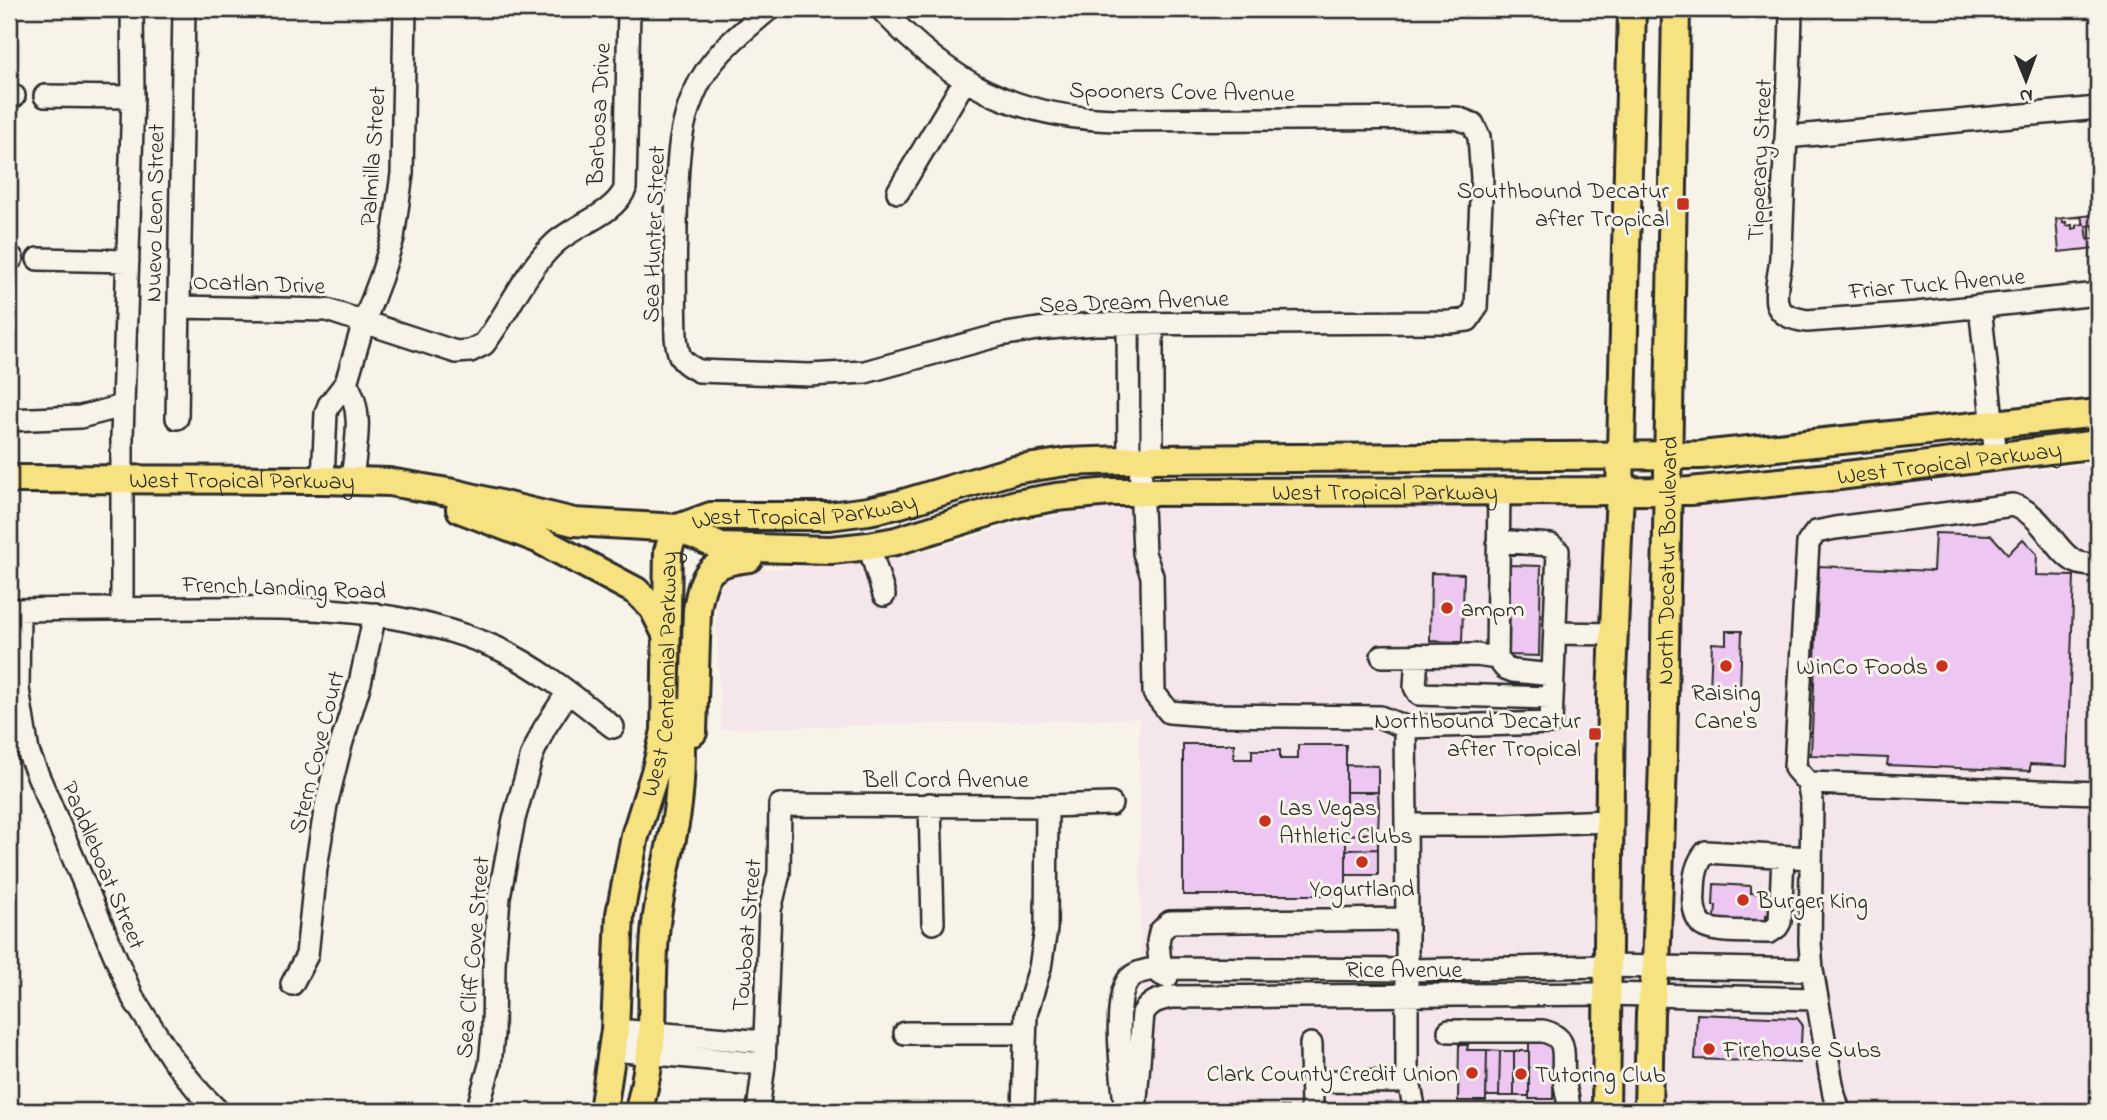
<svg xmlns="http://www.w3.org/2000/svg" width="2107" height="1120" viewBox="0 0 2107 1120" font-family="'Indie Flower',sans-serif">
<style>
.built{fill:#f4e6eb}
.building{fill:#edc7f1;stroke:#2b2b2b;stroke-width:2;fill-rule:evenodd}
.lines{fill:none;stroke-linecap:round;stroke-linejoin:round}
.minor-casing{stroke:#2b2b2b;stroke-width:26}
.major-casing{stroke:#2b2b2b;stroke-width:32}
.minor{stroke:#f7f3e8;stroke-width:21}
.major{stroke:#f7e281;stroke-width:26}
.poi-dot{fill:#c8321e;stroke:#f7f3e8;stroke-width:2.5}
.labels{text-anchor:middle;stroke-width:6;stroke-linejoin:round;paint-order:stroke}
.street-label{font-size:24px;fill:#2b2b2b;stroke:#f7f3e8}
.poi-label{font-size:24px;fill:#2b2b2b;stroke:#f7f3e8;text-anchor:start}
</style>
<rect width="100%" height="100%" fill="#f7f3e8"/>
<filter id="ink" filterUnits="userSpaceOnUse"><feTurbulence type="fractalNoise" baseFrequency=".0143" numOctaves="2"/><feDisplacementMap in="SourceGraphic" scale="14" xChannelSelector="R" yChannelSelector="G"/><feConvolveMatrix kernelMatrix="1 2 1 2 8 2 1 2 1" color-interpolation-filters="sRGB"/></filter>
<g filter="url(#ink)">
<path class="built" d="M2098,464V1111H1143L1139,718L721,729L716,596L732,571L861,564L936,549L1009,526L1072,512L1122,505H1609L1716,499Z"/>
<path class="building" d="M2093,215L2096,248L2059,252L2056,219ZM2081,217L2084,224L2077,225V228L2072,229V225L2066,226V222L2063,223V218ZM2093,225L2095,238L2088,239L2086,226Z
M1935,533L1991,535L2008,554L2023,539L2037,554L2036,575L2074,576L2067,766L2030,764V771L1887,765L1888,758L1811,755L1819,566L1933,571Z
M1510,565L1541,566L1539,656L1509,655Z
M1431,573L1464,574L1462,642L1430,641Z
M1726,631H1742L1740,690L1710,689L1712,643L1726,644Z
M1183,744H1234V759H1252V750H1280V759H1298V745H1346V895H1183Z
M1346,765L1378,766V792H1346Z
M1346,792H1378L1379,807L1346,808Z
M1379,807L1378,833L1346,835V808Z
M1378,833V849L1346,850V835Z
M1378,849V875H1346V850Z
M1714,884L1751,886V893L1773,894L1772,916L1766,915V923L1718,921V918H1715L1716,906H1713Z
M1697,1014L1797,1018L1802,1024L1800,1063L1695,1059Z
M1529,1042H1554L1553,1099H1529Z
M1459,1045H1468L1467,1050H1487L1486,1101H1458Z
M1487,1050L1500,1051L1499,1096H1486Z
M1500,1051H1514V1096H1499Z
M1514,1051H1529V1096H1514Z
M1189,1106L1288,1107V1111H1189Z"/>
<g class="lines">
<defs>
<path id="minor" d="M769,9C747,28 721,48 705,73C675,120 677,176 676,229C675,265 675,301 676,337C678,357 680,362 699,371L809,375L865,372L1000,335L1038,329L1095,324L1450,322L1468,320L1476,308L1482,178L1479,137L1473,124L1457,118L1114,120C1013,117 949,82 881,9
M1791,9C1790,91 1783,173 1781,255C1781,270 1774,288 1777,303C1780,316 1795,319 1807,321L1916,313L2098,294
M9,96H14
M45,96L133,97
M1786,137L2098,108
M898,192L965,80
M9,258H12
M38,259L128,261
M1980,306L1996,457
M179,307L327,310L456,352L470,351L484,344C508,313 524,273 553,245C574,224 612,217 625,189L629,9
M1128,324L1129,460
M346,383C365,411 355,448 352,480
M177,418L184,9
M9,420L80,417L123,406
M1140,459L1144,553L1152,576L1154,693L1169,712L1207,715L1380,717L1405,727L1551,723L1558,551L1551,545L1498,541
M1152,459V324
M323,480L326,413L329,405L346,383L364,322L381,277L393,238L402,174L405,9
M869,546L884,595
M122,609V437L133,97L132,9
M9,610C73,609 137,609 201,608C304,607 402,606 499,649C540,668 577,699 613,727
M19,610L18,689L28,752L133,998L173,1060L201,1094L218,1111
M1555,633L1614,634
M1417,655L1415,687L1419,694L1552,698
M1382,656L1476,655L1497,658L1505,668L1513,671L1553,675
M1497,658L1499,490
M1808,783L2098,793
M930,804L933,923
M1406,825H1502L1610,821
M1783,857L1780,922L1777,927L1770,932C1755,931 1710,934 1701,924C1694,916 1693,902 1694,893C1694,877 1696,864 1706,852L1811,858
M1407,919V1072L1415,1111
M1167,977L1161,974L1158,942L1160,932L1170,922L1407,919L1405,727
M292,984L307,955L316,868L326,805L340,748L360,683L375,614
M615,1030L765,1042
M1449,1031H1543C1571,1038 1561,1056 1564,1077C1565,1089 1569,1099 1569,1111
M905,1033H1025
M1311,1044L1312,1111
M613,1050L764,1064
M1312,1081L1409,1082
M477,1111L490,1065L493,1034L494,964L499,897L514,819L532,755L544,729L568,692
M758,1111L764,1064L770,910L779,873L780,805L1047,806L1111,804
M1023,1111L1026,1014L1040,968L1046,929L1047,806
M1126,1111C1123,1085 1111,999 1129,979C1137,971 1148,970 1160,968L1408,970L1607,966L1812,970
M1135,1111L1143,1013C1151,1001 1158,1000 1171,997L1607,994L1817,999
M1839,1111L1834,1095L1812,970L1810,943L1812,802L1808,783L1795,768L1808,543L1816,532L1835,528L2013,505C2044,516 2049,542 2071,559C2079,565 2089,565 2098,565"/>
<g id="major">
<path id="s1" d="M9,479L323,480L389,482L454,493L574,522L678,528L711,516H829L868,511L900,504L1014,470L1066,462L1152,459L1701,455L2098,413"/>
<path d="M460,509L538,539L636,591L653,608L666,634"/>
<path id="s2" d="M678,528L721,547L831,550L869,546L896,541L1016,504L1056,497L1111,492L1690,491L1839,476L2098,444"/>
<path d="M693,732L697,610C703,572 710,562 749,558"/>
<path id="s3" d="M603,1111L615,1030L620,914L635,836L656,769L665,731L668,551L672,539L678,528"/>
<path d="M639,1111C645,1085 650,1058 652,1032C653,996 652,960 656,924C660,890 668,858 675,824C682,787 681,749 681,711"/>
<path d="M1606,1111L1611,698L1620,491L1632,9"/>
<path id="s4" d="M1648,1111L1650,1013L1656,968L1663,762L1676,9"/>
</g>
</defs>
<use href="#minor" class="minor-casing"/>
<use href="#major" class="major-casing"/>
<use href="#minor" class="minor"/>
<use href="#major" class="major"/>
</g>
</g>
<g class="poi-dot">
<rect x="1676" y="197" width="14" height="14" rx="3.5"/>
<circle cx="1447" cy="608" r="7"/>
<circle cx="1726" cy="666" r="7"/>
<circle cx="1942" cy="666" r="7"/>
<rect x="1588" y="727" width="14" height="14" rx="3.5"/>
<circle cx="1265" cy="821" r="7"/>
<circle cx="1362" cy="862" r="7"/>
<circle cx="1743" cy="900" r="7"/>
<circle cx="1709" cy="1049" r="7"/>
<circle cx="1472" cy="1073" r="7"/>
<circle cx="1521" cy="1074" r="7"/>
</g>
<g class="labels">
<g class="street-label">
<text transform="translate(1182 91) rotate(1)" y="8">Spooners Cove Avenue</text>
<text transform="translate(598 114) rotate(-87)" y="8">Barbosa Drive</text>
<text transform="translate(372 156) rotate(-86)" y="8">Palmilla Street</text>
<text transform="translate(1759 160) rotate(-87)" y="8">Tipperary Street</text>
<text transform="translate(154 213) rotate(-89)" y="8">Nuevo Leon Street</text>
<text transform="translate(653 234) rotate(-88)" y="8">Sea Hunter Street</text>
<text transform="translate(259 283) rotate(2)" y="8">Ocatlan Drive</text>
<text transform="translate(1937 283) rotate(-5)" y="8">Friar Tuck Avenue</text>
<text transform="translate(1134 301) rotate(-2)" y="8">Sea Dream Avenue</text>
<text dy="8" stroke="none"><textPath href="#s2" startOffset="1284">West Tropical Parkway</textPath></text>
<text dy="8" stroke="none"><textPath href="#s1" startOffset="233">West Tropical Parkway</textPath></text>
<text dy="8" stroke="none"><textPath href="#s2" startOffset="718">West Tropical Parkway</textPath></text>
<text dy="8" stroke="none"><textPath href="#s1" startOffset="802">West Tropical Parkway</textPath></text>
<text dy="8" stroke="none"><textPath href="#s4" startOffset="551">North Decatur Boulevard</textPath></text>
<text transform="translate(284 587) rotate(2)" y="8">French Landing Road</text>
<text dy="8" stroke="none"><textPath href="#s3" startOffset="443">West Centennial Parkway</textPath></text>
<text transform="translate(316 752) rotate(-76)" y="8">Stern Cove Court</text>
<text x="946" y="787">Bell Cord Avenue</text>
<text transform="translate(104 865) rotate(67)" y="8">Paddleboat Street</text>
<text transform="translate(746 935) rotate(-85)" y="8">Towboat Street</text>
<text transform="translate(472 957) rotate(-85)" y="8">Sea Cliff Cove Street</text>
<text x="1404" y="977">Rice Avenue</text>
</g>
<g class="poi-label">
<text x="1669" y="198" text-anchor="end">Southbound Decatur<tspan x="1669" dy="28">after Tropical</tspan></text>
<text x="1461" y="616">ampm</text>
<text x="1928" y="674" text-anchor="end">WinCo Foods</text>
<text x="1726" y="700" text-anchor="middle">Raising<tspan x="1726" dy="28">Cane's</tspan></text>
<text x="1581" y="728" text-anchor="end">Northbound Decatur<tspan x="1581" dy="28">after Tropical</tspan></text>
<text x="1279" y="815">Las Vegas<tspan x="1279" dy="28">Athletic Clubs</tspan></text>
<text x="1362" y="896" text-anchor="middle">Yogurtland</text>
<text x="1757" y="908">Burger King</text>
<text x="1723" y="1057">Firehouse Subs</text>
<text x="1458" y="1081" text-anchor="end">Clark County Credit Union</text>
<text x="1535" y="1082">Tutoring Club</text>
</g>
</g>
<rect width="2107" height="1120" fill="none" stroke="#f7f3e8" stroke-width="35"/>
<rect x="18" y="18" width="2072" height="1085" fill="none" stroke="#2b2b2b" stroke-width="2.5" filter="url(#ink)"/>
<g transform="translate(2026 80) rotate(179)" stroke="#f7f3e8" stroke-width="5" paint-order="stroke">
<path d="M0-5L12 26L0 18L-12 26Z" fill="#2b2b2b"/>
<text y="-10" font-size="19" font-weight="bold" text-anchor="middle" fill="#2b2b2b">N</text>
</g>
</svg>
